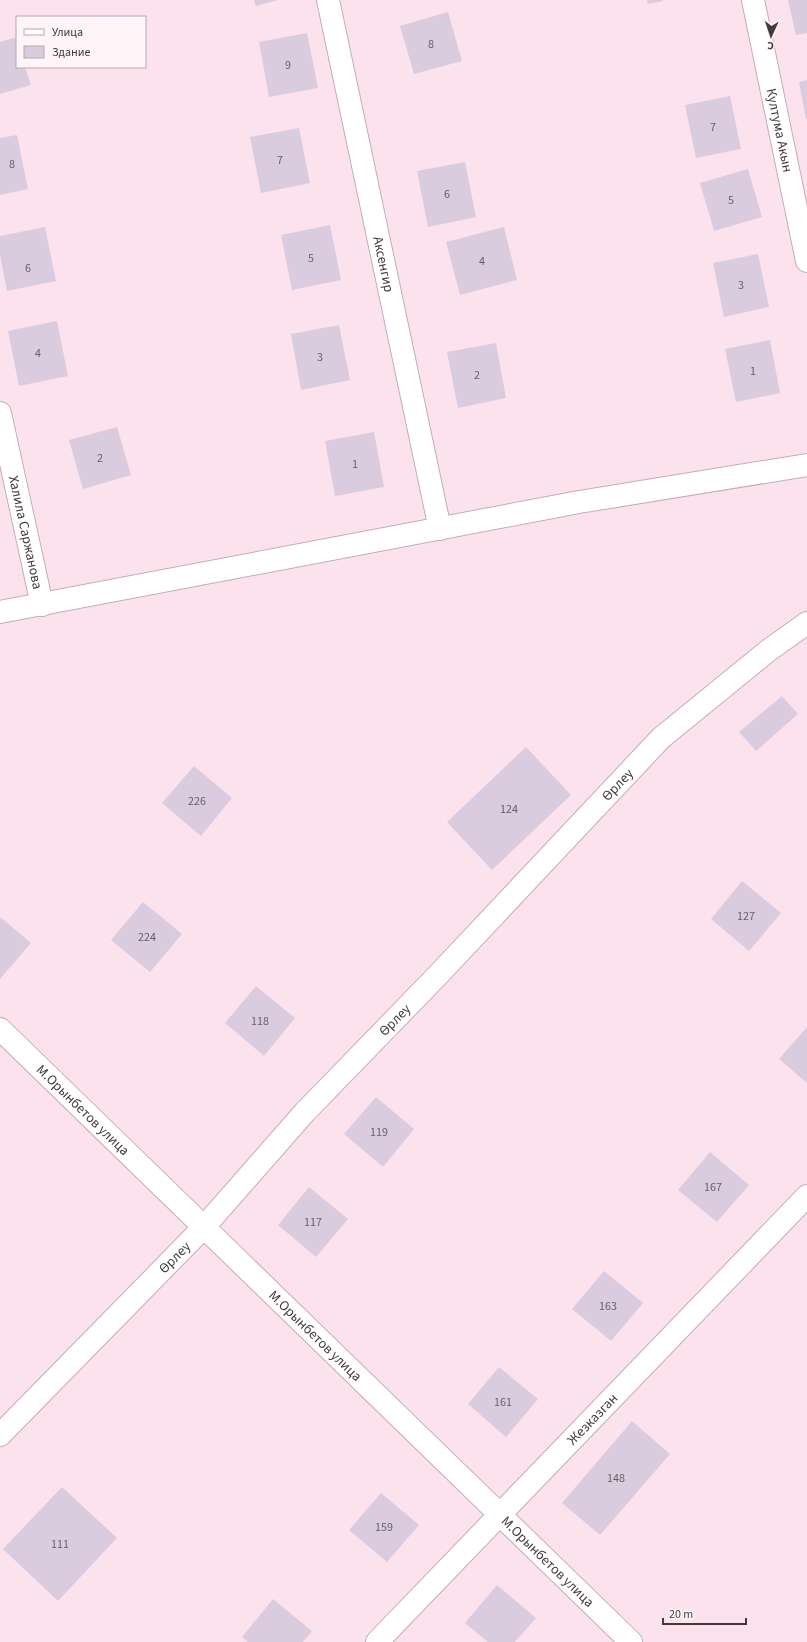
<svg xmlns="http://www.w3.org/2000/svg" width="807" height="1642" viewBox="0 0 807 1642" font-family="'Source Sans 3',sans-serif">
<style>
.building{fill:#dbcbde}
.lines{fill:none;stroke-linecap:round;stroke-linejoin:round}
.street-casing{stroke:#c5acb6;stroke-width:24}
.street{stroke:#fff;stroke-width:22}
.labels{text-anchor:middle;stroke-width:3;stroke-linejoin:round;paint-order:stroke}
.number-label{font-size:12px;fill:#6a5e66}
.street-label{font-size:14px;fill:#443a3e;stroke:#fff4f8}
</style>
<rect width="100%" height="100%" fill="#fce2ed"/>
<path class="building" d="M254,0H278L256,6Z
M647,0H663V1L648,4Z
M788,0H807V33L796,35Z
M448,12L462,61L414,74L400,26Z
M307,33L318,88L269,97L259,42Z
M17,37V67H25L31,85L0,94V42Z
M807,80V119H806L799,82Z
M730,96L741,149L696,158L685,105Z
M299,128L310,183L261,193L250,137Z
M17,135L28,189L0,195V138Z
M465,162L476,217L428,227L417,171Z
M748,169L762,217L714,231L700,183Z
M330,225L341,280L292,290L281,235Z
M45,227L56,281L7,291L0,255V236Z
M504,227L517,280L460,295L446,242Z
M758,254L769,307L724,317L713,263Z
M57,321L68,376L19,386L8,331Z
M339,325L350,380L301,390L291,334Z
M770,340L780,393L736,402L725,349Z
M496,343L506,398L458,408L447,352Z
M117,427L131,475L83,489L69,440Z
M374,432L384,487L335,496L325,441Z
M782,696L798,714L756,751L739,732Z
M526,747L571,795L492,870L447,822Z
M194,766L232,798L201,836L162,803Z
M742,881L781,913L749,951L711,919Z
M143,902L182,934L150,972L111,940Z
M0,917L31,943L0,979Z
M256,986L295,1018L264,1056L225,1023Z
M807,1027V1083L779,1059Z
M376,1097L414,1129L383,1167L344,1134Z
M710,1152L749,1185L717,1222L678,1190Z
M309,1187L348,1219L316,1257L278,1225Z
M604,1271L643,1303L611,1341L572,1309Z
M499,1367L538,1399L506,1437L468,1404Z
M632,1421L670,1454L600,1535L562,1503Z
M62,1487L117,1538L58,1601L3,1549Z
M381,1493L419,1525L387,1562L349,1530Z
M497,1585L536,1618L515,1642H488L465,1623Z
M273,1599L312,1631L303,1642H248L242,1637Z"/>
<g class="lines">
<defs>
<g id="street">
<path id="s1" d="M328,0L440,529"/>
<path id="s2" d="M753,0L807,261"/>
<path id="s3" d="M0,413L42,605"/>
<path d="M0,612L579,502L807,465"/>
<path id="s4" d="M0,1029L631,1642"/>
<path id="s5" d="M0,1435L204,1227L304,1113L437,976L661,738L769,650L807,623"/>
<path id="s6" d="M377,1642L807,1196"/>
</g>
</defs>
<use href="#street" class="street-casing"/>
<use href="#street" class="street"/>
</g>
<g class="labels">
<g class="number-label">
<text x="431" y="48">8</text>
<text x="288" y="69">9</text>
<text x="713" y="131">7</text>
<text x="280" y="164">7</text>
<text x="12" y="168">8</text>
<text x="447" y="198">6</text>
<text x="731" y="204">5</text>
<text x="311" y="262">5</text>
<text x="482" y="265">4</text>
<text x="28" y="272">6</text>
<text x="741" y="289">3</text>
<text x="38" y="357">4</text>
<text x="320" y="361">3</text>
<text x="753" y="375">1</text>
<text x="477" y="379">2</text>
<text x="100" y="462">2</text>
<text x="355" y="468">1</text>
<text x="197" y="805">226</text>
<text x="509" y="813">124</text>
<text x="746" y="920">127</text>
<text x="147" y="941">224</text>
<text x="260" y="1025">118</text>
<text x="379" y="1136">119</text>
<text x="713" y="1191">167</text>
<text x="313" y="1226">117</text>
<text x="608" y="1310">163</text>
<text x="503" y="1406">161</text>
<text x="616" y="1482">148</text>
<text x="384" y="1531">159</text>
<text x="60" y="1548">111</text>
</g>
<g class="street-label">
<text dy="5" stroke="none"><textPath href="#s2" startOffset="133">Култума Акын</textPath></text>
<text dy="5" stroke="none"><textPath href="#s1" startOffset="270">Аксенгир</textPath></text>
<text dy="5" stroke="none"><textPath href="#s3" startOffset="122">Халила Саржанова</textPath></text>
<text dy="5" stroke="none"><textPath href="#s5" startOffset="897">Өрлеу</textPath></text>
<text dy="5" stroke="none"><textPath href="#s5" startOffset="573">Өрлеу</textPath></text>
<text dy="5" stroke="none"><textPath href="#s4" startOffset="116">М.Орынбетов улица</textPath></text>
<text dy="5" stroke="none"><textPath href="#s5" startOffset="249">Өрлеу</textPath></text>
<text dy="5" stroke="none"><textPath href="#s4" startOffset="440">М.Орынбетов улица</textPath></text>
<text dy="5" stroke="none"><textPath href="#s6" startOffset="310">Жезказган</textPath></text>
<text dy="5" stroke="none"><textPath href="#s4" startOffset="764">М.Орынбетов улица</textPath></text>
</g>
</g>
<rect x="16" y="16" width="130" height="52" fill="#fff4f8" stroke="#b4aaae"/>
<rect x="24" y="29" width="20" height="6" fill="#ffffff" stroke="#b4aaae"/>
<text x="52" y="36" font-size="12" fill="#443a3e">Улица</text>
<rect x="24" y="46" width="20" height="12" fill="#dbcbde" stroke="#b4aaae"/>
<text x="52" y="56" font-size="12" fill="#443a3e">Здание</text>
<g transform="translate(771 36) rotate(183)" stroke="#fff4f8" stroke-width="3" paint-order="stroke">
<path d="M0-3L7 15L0 10L-7 15Z" fill="#443a3e"/>
<text y="-6" font-size="11" font-weight="bold" text-anchor="middle" fill="#443a3e">С</text>
</g>
<path d="M663 1618v6h83v-6" fill="none" stroke="#443a3e" stroke-width="2"/>
<text x="669" y="1618" font-size="12" fill="#443a3e" stroke="#fff4f8" stroke-width="3" paint-order="stroke">20 m</text>
</svg>
